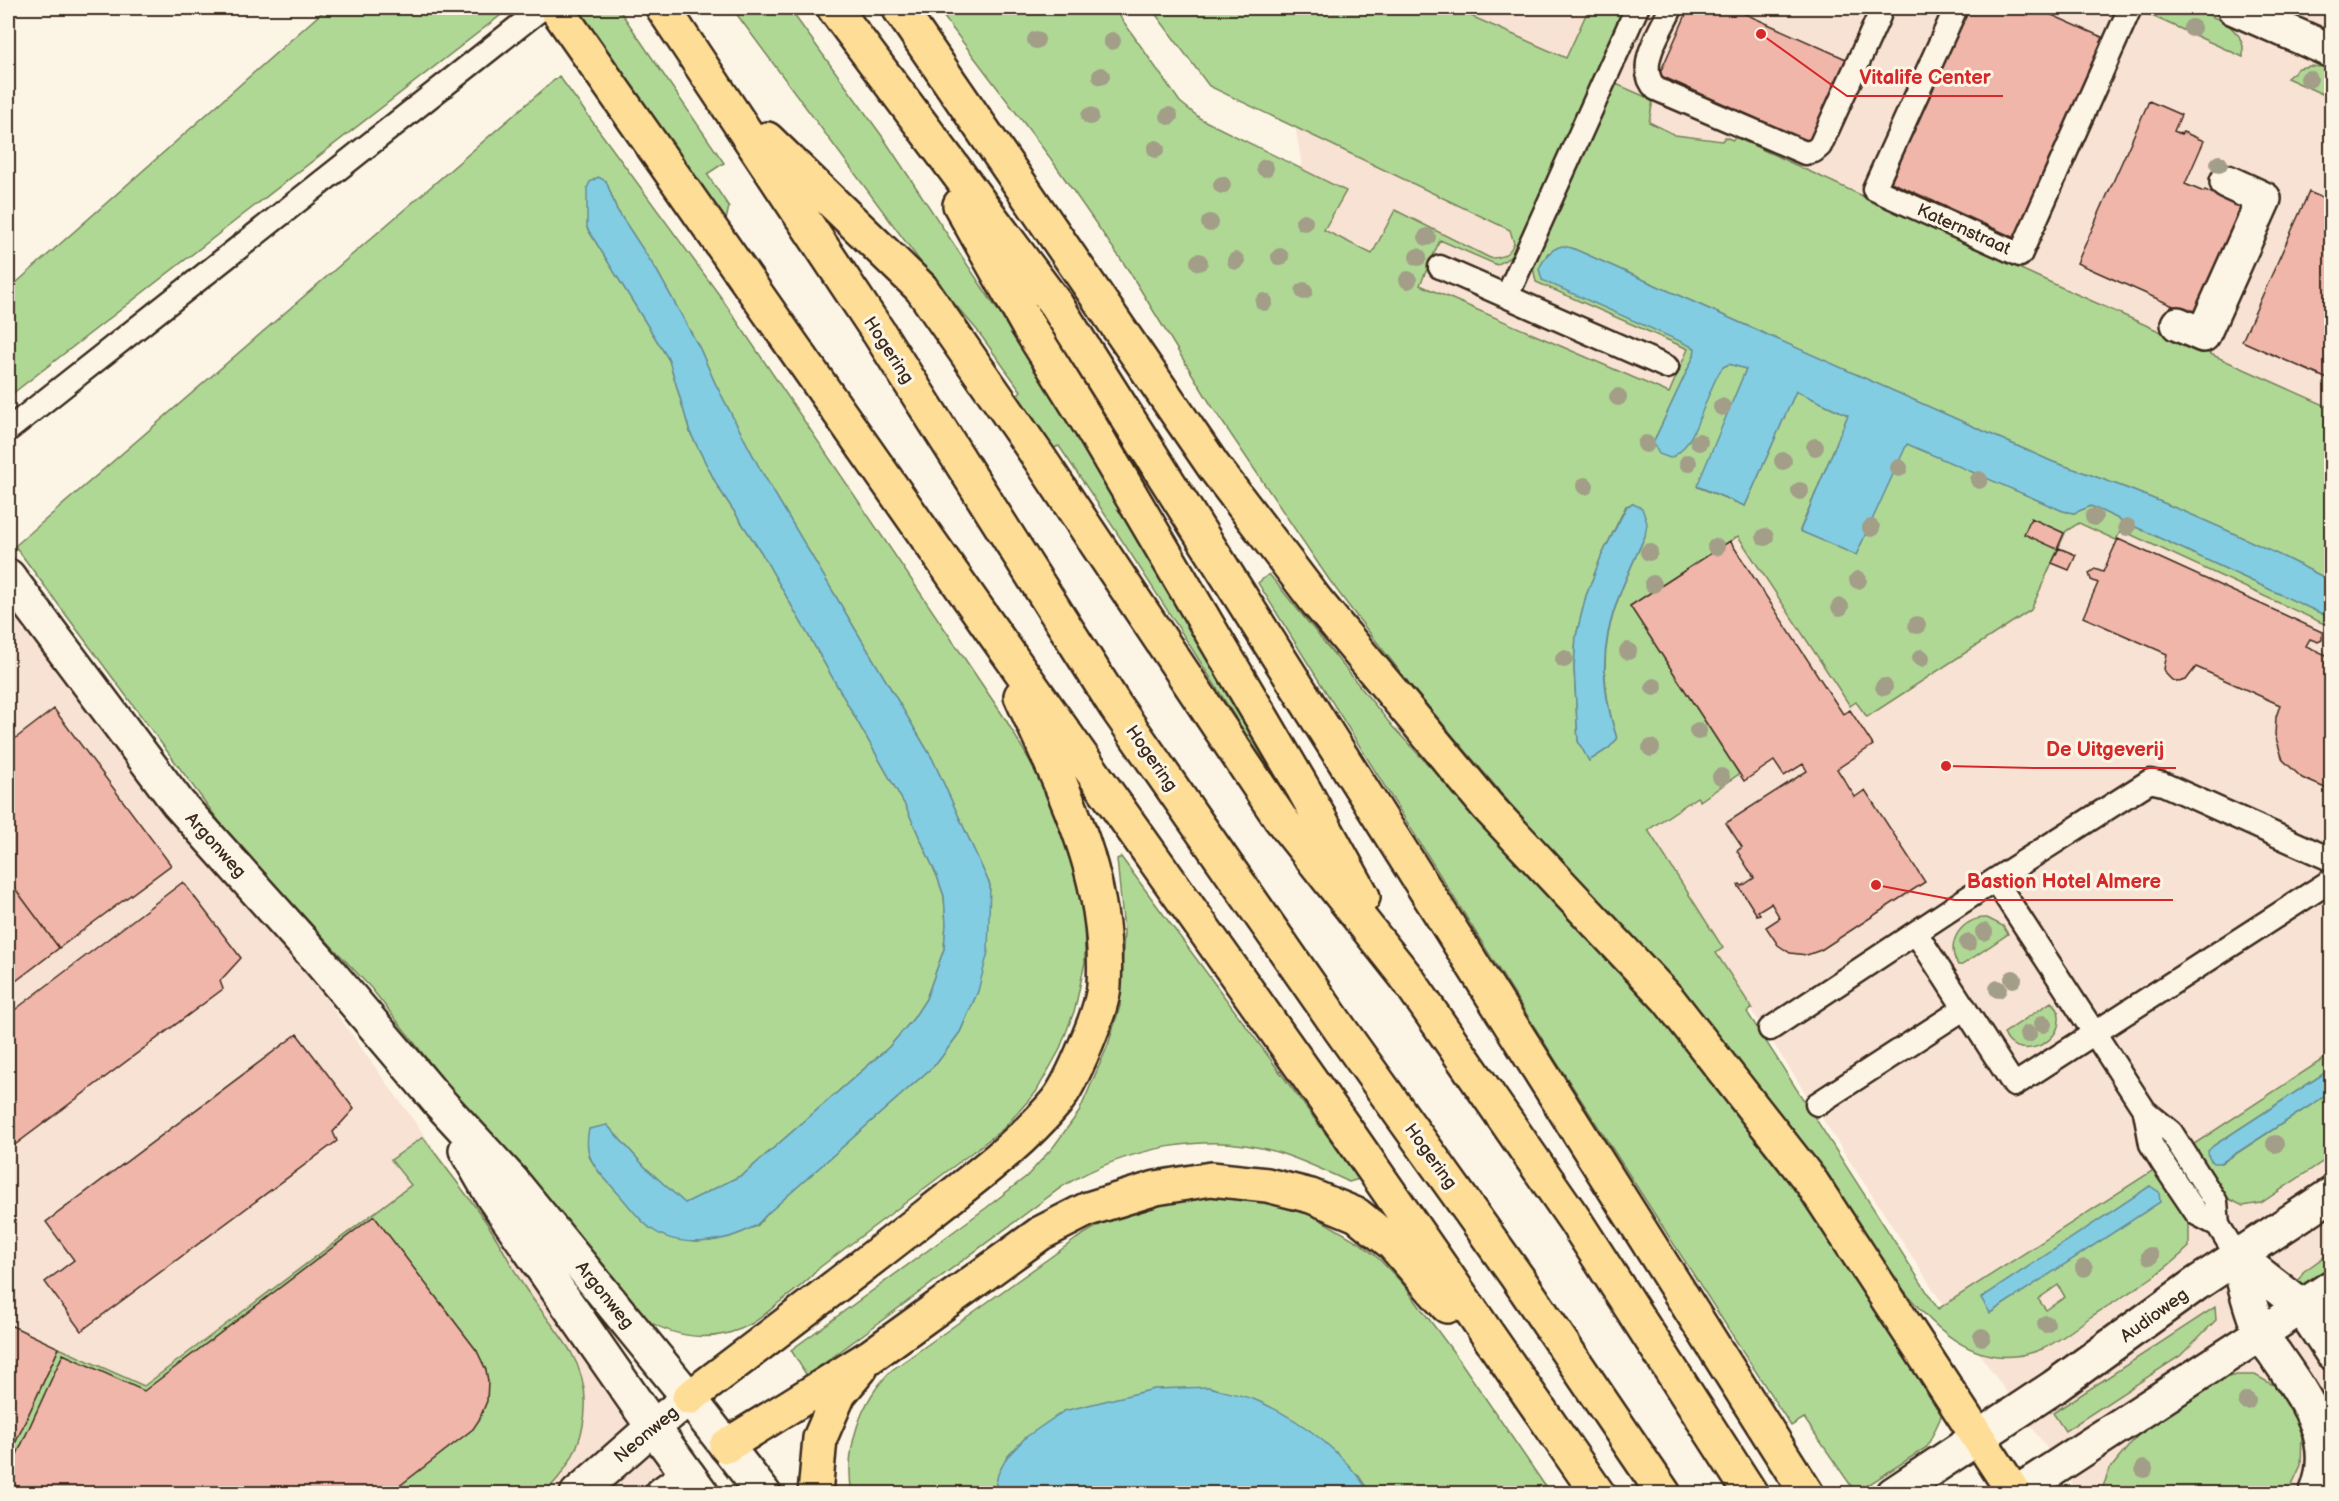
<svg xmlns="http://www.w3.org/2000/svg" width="2339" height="1501" viewBox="0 0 2339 1501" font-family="'Balsamiq Sans',sans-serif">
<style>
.built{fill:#f8e2d3}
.green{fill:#b0d895;stroke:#76815a;stroke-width:1.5;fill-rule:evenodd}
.water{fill:#83cde3;stroke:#668c94;stroke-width:1.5}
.building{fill:#f0b6a9;stroke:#3b2a1e;stroke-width:1.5}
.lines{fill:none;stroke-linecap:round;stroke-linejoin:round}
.lane-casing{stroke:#3b2a1e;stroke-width:27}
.street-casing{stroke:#3b2a1e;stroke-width:38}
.secondary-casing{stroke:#3b2a1e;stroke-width:38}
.highway-casing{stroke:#3b2a1e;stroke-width:38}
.lane{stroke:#fcf5e5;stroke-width:22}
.street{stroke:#fcf5e5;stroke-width:33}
.secondary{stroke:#fcf5e5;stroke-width:33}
.highway{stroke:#fedd96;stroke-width:33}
.tree{fill:#a29e88}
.labels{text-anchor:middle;stroke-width:6;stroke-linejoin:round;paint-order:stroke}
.street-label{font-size:18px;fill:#3b2a1e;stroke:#fcf5e5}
.leader{fill:none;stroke:#d62828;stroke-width:2}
.callout-dot{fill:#d62828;stroke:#fcf5e5;stroke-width:2}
.callout-label{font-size:20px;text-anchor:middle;font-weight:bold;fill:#d62828;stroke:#fcf5e5;stroke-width:6;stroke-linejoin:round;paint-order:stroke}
</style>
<rect width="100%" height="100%" fill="#fcf5e5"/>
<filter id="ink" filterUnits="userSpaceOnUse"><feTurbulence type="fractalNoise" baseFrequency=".0167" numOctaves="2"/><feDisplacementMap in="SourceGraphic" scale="12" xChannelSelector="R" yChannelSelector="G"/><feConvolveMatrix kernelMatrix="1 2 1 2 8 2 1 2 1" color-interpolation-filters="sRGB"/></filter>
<g filter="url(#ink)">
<path class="built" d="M1252,8H2331V1493H2079L1939,1298L1756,1017L1363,514L1282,51Z
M8,559L683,1493H8Z"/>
<path class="green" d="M327,8H510L8,397V290Z
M569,8H618L724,163L707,174L729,207L726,220Z
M732,8H789L882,136L1002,317L1118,504L1264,759L1262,760C1196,654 1129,549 1059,446L1054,448L1017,395L1021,391L977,330L934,280Z
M937,8H1114L1180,102L1201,119L1346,191L1324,230L1372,254L1395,210L1490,258C1502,259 1509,254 1514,243L1510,230L1209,86L1151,8H1453L1566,58L1589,8H1624L1512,256L1497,265L1440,240L1420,285L1669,393L1688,349L1536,282L1533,267L1616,84L1653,100L1649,122L1675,135L1722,141L1725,137L1733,140L1735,137L2036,276L2331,408V581C2242,535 2148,493 2053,462L1572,248L1548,253L1539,269L1695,348L1694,356L1653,443L1723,367L1729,364L1746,369L1698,487L1745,506L1796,391L1848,415L1800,530L1856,555L1906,443L2063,511L2074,513L2091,506L2331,618V627L2121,530L2116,540L2079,523L2066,531L2031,610L1867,717L1856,702L1850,706L1738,536L1630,606L1739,774L1700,801L1697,797L1648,830L1723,948L1716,953L1752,1008L1747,1012L1938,1309L2155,1169L2189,1224V1247C2161,1275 2125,1295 2092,1316C2076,1327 2059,1342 2042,1349C1960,1383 1908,1295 1867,1241L1529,826L1416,692L1354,613L1330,581L1213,408L1129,271L1051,159ZM1633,504L1645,536C1610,613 1591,654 1617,739L1609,748L1589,761L1578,741L1574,667L1576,636L1586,596L1601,557L1626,506ZM2150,1186L2159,1202L1990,1313ZM2058,1285L2065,1297L2046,1310L2038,1299Z
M2145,8H2192L2227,23L2239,36L2243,46V57L2141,11Z
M2310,66L2323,67L2331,71V98L2287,78L2299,68Z
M559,76L720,296L1006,720L1049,794L1072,852L1084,906L1085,962L1075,1009L1059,1051L1036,1092L1003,1129L819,1268C807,1282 793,1293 777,1304C769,1311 760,1319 751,1324C713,1345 671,1338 637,1314L529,1188L371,988L236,844L15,546ZM606,181L617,210L657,271L700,349L715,383L760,469L932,758L990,885L978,991L960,1032L937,1063L768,1213L757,1226L711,1241L695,1242L676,1239L650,1228L599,1172L588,1155L607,1125L646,1168L685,1204L744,1174L889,1047L913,1019L926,999L944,949L946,924L944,896L937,876L905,805L761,552L718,487L690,432L669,360L587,228Z
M1269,574L1392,726L1660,1013L1774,1155L1944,1406L1940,1419L1927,1447L1856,1493L1804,1418L1791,1426L1554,1058L1258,583Z
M1121,857L1359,1179L1349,1182C1326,1171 1304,1161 1280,1153C1208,1130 1127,1148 1063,1186L807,1376L791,1350L986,1208L1027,1176L1054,1146L1079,1112L1108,1045L1120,1006L1124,931L1117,859Z
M1987,918L2003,926L2008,934L1962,965H1958C1944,943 1962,917 1987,918Z
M2051,1002C2057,1005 2059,1010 2059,1017C2061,1048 2012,1061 2004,1033Z
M2331,1054V1069L2213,1146L2211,1161L2222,1163L2331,1092V1156L2261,1203L2243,1206L2225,1197L2191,1146Z
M423,1137C444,1166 466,1193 486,1222C500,1242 510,1264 523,1285C538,1308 557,1329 571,1352C599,1401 583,1457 544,1493L8,1494V1459L59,1348L144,1386L411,1185L391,1160Z
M1218,1194L1247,1196L1319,1215V1219L1360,1243L1379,1259L1403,1284L1460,1361L1550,1493H1370L1358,1475L1026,1437C1007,1458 999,1465 994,1493H852C844,1450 860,1401 892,1370L1076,1239C1128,1206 1158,1201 1218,1194Z
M2331,1252V1272L2293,1291L2303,1272Z
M2215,1307L2216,1320L2180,1356L2065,1431L2053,1413Z
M2237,1375H2255L2277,1387L2299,1412L2302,1434L2301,1465L2288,1493L2100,1494L2110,1469L2141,1431L2215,1380Z"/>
<path class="water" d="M598,177L606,181L617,210L657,271L700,349L715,383L760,469L932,758L990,885L988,952L978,991L960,1032L937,1063L768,1213C764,1217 760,1223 755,1226C726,1243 679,1250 650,1228C638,1219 627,1203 616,1191C598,1171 582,1158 589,1129L607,1125L646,1168L685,1203L744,1174L889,1047L913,1019L926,999L944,949L946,924L944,896L937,876L905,805L761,552L718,487L690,432L669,360L587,228V188L590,182Z
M1562,246L1572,248L2053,462C2148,493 2242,535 2331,581V618L2091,506L2074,513L2063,511L1907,444L1856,555L1800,531L1848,415L1796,391L1745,506L1697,486L1746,369L1729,364L1723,367C1705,389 1698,447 1670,458L1659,454L1653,443L1694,356L1695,348L1542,280L1539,269C1545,257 1549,250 1562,246Z
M1633,504L1642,508L1647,523L1645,536C1610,612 1590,655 1617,739L1609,748L1589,761L1578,741L1574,667L1576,636L1586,596L1601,557L1627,506Z
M2331,1069V1092L2221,1163H2214L2209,1158L2208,1151L2213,1146Z
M2150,1186L2159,1192L2160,1202L1990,1313L1981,1298Z
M1209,1387C1225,1392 1243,1395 1258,1401C1303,1421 1343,1452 1370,1493H994L998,1474L1007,1457L1026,1437L1064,1411L1154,1389Z"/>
<path class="building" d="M1689,8H1732L1846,59L1809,142L1659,75Z
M1969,8H2036L2104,38L2015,238L1891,182Z
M2149,101L2181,115L2174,131L2181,134L2183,132L2204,141L2185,184L2204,192L2205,190L2247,209L2198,317L2077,263Z
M2309,192L2332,202V381L2242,341Z
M2031,518L2064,533L2057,549L2024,534Z
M2118,539L2322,632V640L2318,642L2310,639L2306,646L2326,655L2332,643V791L2302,778L2283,760L2275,735L2276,717L2280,705L2196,667L2186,680L2179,682L2172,680L2167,675L2164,669L2167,654L2083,617L2098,583L2091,580L2089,573L2095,569L2103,572Z
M1730,541L1843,714L1850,710L1873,745L1837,769L1855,797L1865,790L1925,882L1821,950L1807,955L1790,953L1778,945L1766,927L1780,918L1771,903L1758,911L1760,914L1757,915L1738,885L1740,884L1742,886L1754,878L1737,851L1742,847L1726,823L1807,771L1803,764L1784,776L1774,761L1744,781L1630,606Z
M2059,548L2076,555L2069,570L2052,563Z
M54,709L171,865L59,948L8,879V744Z
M8,879L59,948L8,987Z
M183,882L241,958L220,981L223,989L8,1150V1015Z
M297,1034L354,1109L333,1132L337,1141L81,1331L45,1282L74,1260L46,1222Z
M374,1216L477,1351L486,1370L488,1381L487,1401L479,1420L473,1429L389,1494H33L8,1482V1484V1474L63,1354L144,1391Z
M8,1324L59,1348L8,1459Z"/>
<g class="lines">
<defs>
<path id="lane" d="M1671,8C1661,31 1634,67 1656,89L1805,153L1814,151L1820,146L1879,16
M1956,8L1874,189L2020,255L2130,8
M1440,267L1667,367
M1507,296L1637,8
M8,430L542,8
M1995,880L2145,1111L2171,1132L2216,1202L2218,1225L2237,1256
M1916,933L2014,1085L2332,880
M1770,1029L1995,880L2150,781L2163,784L2332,860
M1817,1104L1965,1008
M2145,1111L2151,1144L2162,1162L2197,1214L2218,1225"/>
<path id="street" d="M2234,8L2332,51
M2178,324L2203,335L2264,199L2227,182
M8,576L178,803L317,958L439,1102L512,1181L689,1398
M466,1150L493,1197L653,1427L577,1494
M2237,1256C2244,1280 2249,1308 2260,1331C2263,1339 2270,1347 2275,1354C2304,1397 2339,1439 2316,1494
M2237,1256L2301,1306L2332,1353
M662,1494L688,1475"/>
<path id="secondary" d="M702,1494L653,1427L689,1398L764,1494
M1893,1494L2054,1387L2196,1284L2332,1194
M2015,1494L2332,1287"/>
<path id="highway" d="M556,8L991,629L1351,1137L1598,1494
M663,8L879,333L1116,707L1340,1029L1517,1277L1664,1494
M834,8L1057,306L1807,1494
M899,8L1214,467L1317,602L1488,807L1668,999L1812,1183L2015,1494
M767,139L921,288L1040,459L1280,818L1407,978L1574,1219L1751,1494
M960,205L1028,326L1088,422L1304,790L1363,897
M689,1398C768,1338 848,1278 926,1216C971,1180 1019,1146 1056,1102C1071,1084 1103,1009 1104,985C1110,876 1064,793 1021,696
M726,1446L871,1356L1041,1233L1088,1209L1156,1188L1211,1179L1267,1185L1311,1196L1357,1215L1393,1244L1447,1306
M815,1494L820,1438L839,1394L860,1369"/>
</defs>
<use href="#lane" class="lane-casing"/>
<use href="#street" class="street-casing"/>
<use href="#secondary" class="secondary-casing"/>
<use href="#highway" class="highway-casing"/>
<use href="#lane" class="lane"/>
<use href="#street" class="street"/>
<use href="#secondary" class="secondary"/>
<use href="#highway" class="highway"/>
</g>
<g class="tree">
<circle cx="2192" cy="28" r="9"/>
<circle cx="1036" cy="40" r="9"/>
<circle cx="1112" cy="41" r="9"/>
<circle cx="1101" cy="76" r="9"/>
<circle cx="2309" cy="79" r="9"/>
<circle cx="1090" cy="116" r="9"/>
<circle cx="1169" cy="116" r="9"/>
<circle cx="1156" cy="149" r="9"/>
<circle cx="2219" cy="164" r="9"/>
<circle cx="1265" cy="168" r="9"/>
<circle cx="1222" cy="185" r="9"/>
<circle cx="1304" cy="222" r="9"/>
<circle cx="1210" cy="223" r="9"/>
<circle cx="1427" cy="237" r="9"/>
<circle cx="1280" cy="257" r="9"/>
<circle cx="1418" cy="257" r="9"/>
<circle cx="1236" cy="261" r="9"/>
<circle cx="1199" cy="262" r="9"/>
<circle cx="1408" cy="280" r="9"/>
<circle cx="1304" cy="291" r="9"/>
<circle cx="1264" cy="302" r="9"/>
<circle cx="1618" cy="397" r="9"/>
<circle cx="1722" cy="407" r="9"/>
<circle cx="1699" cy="442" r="9"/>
<circle cx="1646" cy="444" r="9"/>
<circle cx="1815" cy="447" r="9"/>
<circle cx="1783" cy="461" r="9"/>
<circle cx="1688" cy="463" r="9"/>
<circle cx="1899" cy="468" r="9"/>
<circle cx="1979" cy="480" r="9"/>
<circle cx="1585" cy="486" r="9"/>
<circle cx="1800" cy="491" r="9"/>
<circle cx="2094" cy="517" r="9"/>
<circle cx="2127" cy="527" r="9"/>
<circle cx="1871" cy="528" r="9"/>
<circle cx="1765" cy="537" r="9"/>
<circle cx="1716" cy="547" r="9"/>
<circle cx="1649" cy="552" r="9"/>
<circle cx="1858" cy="580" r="9"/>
<circle cx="1653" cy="584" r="9"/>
<circle cx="1840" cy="607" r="9"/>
<circle cx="1917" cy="625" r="9"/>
<circle cx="1628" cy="651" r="9"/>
<circle cx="1921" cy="658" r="9"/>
<circle cx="1564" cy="659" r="9"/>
<circle cx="1654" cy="687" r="9"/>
<circle cx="1884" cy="687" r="9"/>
<circle cx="1698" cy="731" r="9"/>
<circle cx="1651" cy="748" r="9"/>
<circle cx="1721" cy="777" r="9"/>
<circle cx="1984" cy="932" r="9"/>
<circle cx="1968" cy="943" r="9"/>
<circle cx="2013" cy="979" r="9"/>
<circle cx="1998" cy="989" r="9"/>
<circle cx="2043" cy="1024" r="9"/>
<circle cx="2028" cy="1034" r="9"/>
<circle cx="2275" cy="1144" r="9"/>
<circle cx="2150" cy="1256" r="9"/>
<circle cx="2084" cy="1268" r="9"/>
<circle cx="2046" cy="1324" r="9"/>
<circle cx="1982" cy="1337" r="9"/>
<circle cx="2247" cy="1401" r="9"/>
<circle cx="2144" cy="1469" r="9"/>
</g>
</g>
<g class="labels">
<g class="street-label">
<text transform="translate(1964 229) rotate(24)" y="6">Katernstraat</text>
<text transform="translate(889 350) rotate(57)" y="6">Hogering</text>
<text transform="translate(1152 758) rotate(55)" y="6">Hogering</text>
<text transform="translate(216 845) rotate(48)" y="6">Argonweg</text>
<text transform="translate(1431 1156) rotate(54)" y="6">Hogering</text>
<text transform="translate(605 1295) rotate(51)" y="6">Argonweg</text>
<text transform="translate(2154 1315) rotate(-36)" y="6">Audioweg</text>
<text transform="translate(646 1434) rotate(-40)" y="6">Neonweg</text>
</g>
</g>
<path class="leader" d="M1761 34L1847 96H2003M1946 766L2034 768H2176M1876 885L1955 900H2173"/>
<g class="callout-dot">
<circle cx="1761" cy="34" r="6"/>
<circle cx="1946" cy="766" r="6"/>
<circle cx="1876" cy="885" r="6"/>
</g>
<g class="callout-label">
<text x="1925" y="84">Vitalife Center</text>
<text x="2105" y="756">De Uitgeverij</text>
<text x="2064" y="888">Bastion Hotel Almere</text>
</g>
<rect width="2339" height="1501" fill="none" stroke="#fcf5e5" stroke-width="30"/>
<rect x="15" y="15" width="2309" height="1471" fill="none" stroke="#3b2a1e" stroke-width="2" filter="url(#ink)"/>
</svg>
